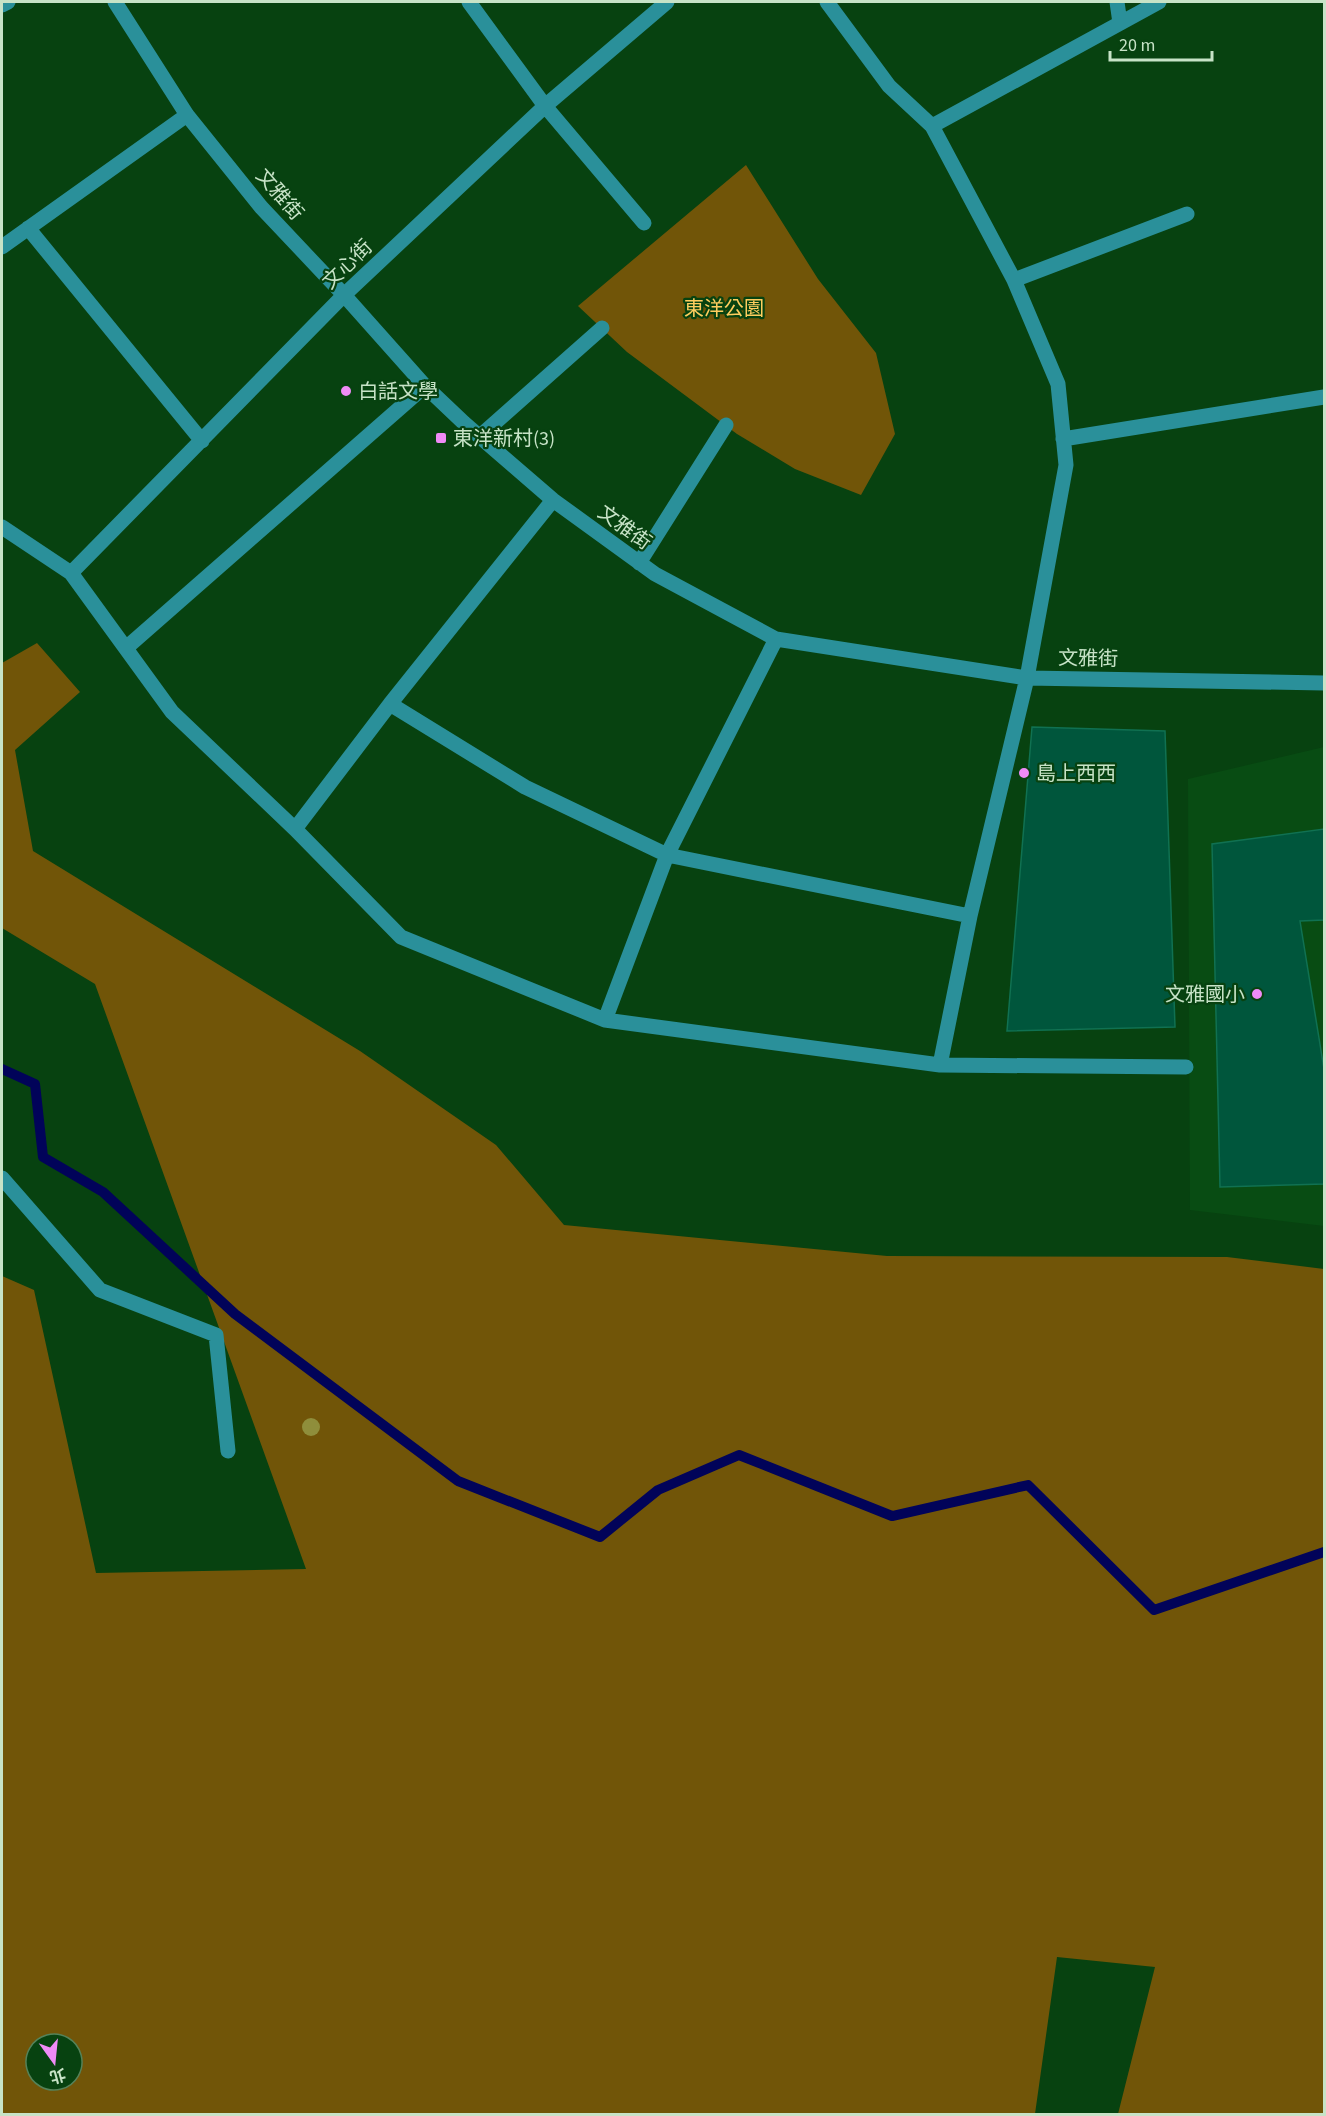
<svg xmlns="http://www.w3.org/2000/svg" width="1326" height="2116" viewBox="0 0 1326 2116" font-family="'Source Sans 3','Noto Sans TC',sans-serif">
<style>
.built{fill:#084c13}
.green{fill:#715508;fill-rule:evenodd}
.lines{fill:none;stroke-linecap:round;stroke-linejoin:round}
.stream{stroke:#010359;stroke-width:10}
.building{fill:#00563c;stroke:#107152;stroke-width:1.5}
.minor{stroke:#2a909a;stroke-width:15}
.tree{fill:#8f8e3b}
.poi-dot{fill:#ef8bf6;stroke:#074210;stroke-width:2}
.labels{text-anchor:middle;stroke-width:4.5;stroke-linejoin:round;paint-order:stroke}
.street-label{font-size:20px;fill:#c7e3c7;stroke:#074210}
.park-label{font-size:20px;fill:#fecd5f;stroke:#074210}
.poi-label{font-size:20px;fill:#c7e3c7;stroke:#074210;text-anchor:start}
</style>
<rect width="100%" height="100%" fill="#074210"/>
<path class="built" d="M1324,747V1226L1190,1210L1188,779Z"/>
<path class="green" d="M746,165L818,279L876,353L895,434L861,495L795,469L737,434L627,352L578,306Z
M37,643L80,692L15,750L33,851L360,1051L496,1145L564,1225L887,1256L1227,1257L1324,1269V2114H1118L1155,1967L1057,1957L1035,2114H2V1276L34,1290L96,1573L306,1569L95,984L2,928V663ZM36,2044H72V2080H36Z"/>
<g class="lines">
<path class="stream" d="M2,1069L35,1084L43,1157L103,1192L235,1314L458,1481L600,1537L658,1490L739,1455L892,1516L1028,1485L1154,1610L1324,1552"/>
</g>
<path class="building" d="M1032,727L1165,731L1175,1027L1007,1031Z
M1324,829V920L1300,921L1324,1069V1184L1220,1187L1212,844Z"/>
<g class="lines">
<path class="minor" d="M115,2L187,115L261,207L344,295L425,386L464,423L553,500L655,574L776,639L1027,678L1324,683
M469,2L545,106L644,223
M827,2L889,86L932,126L1014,280L1058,384L1066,465L1027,678L970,916L940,1065
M1117,2L1120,23
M2,5L8,2
M932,126L1159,2
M28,228L202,441
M2,247L187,115
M1014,280L1187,214
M480,436L602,328
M1063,439L1324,397
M2,527L71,573L172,712L295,829L401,937L605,1020L940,1065L1186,1067
M639,563L726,425
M71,573L344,295L545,106L667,2
M126,648L425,386
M390,704L525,787L667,855L970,916
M295,829L390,704L553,500
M605,1020L667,855L776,639
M2,1178L100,1290L216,1335L228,1451"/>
</g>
<circle class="tree" cx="311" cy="1427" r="9"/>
<g class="poi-dot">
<circle cx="346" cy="391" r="6"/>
<rect x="435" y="432" width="12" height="12" rx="3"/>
<circle cx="1024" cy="773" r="6"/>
<circle cx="1257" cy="994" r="6"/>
</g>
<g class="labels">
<g class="street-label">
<text transform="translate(280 194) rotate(49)" y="7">文雅街</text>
<text transform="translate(347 264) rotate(-44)" y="7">文心街</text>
<text transform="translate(625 527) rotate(36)" y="7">文雅街</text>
<text transform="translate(1088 658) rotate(1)" y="7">文雅街</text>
</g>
<g class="park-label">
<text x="724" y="315">東洋公園</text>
</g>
<g class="poi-label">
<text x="358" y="398">白話文學</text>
<text x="453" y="445">東洋新村(3)</text>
<text x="1036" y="780">島上西西</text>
<text x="1245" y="1001" text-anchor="end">文雅國小</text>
</g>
</g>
<rect width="1326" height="2116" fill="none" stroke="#c7e3c7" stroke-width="6"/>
<g transform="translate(54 2062) rotate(165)"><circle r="28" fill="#074210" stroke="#548259" stroke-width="1.5"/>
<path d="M0-4.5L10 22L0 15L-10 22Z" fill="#ef8bf6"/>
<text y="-9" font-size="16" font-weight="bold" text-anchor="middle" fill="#c7e3c7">北</text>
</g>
<path d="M1110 51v9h102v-9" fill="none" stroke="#c7e3c7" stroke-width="3"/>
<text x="1119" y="51" font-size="18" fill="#c7e3c7" stroke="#074210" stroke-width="4.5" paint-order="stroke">20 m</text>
</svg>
